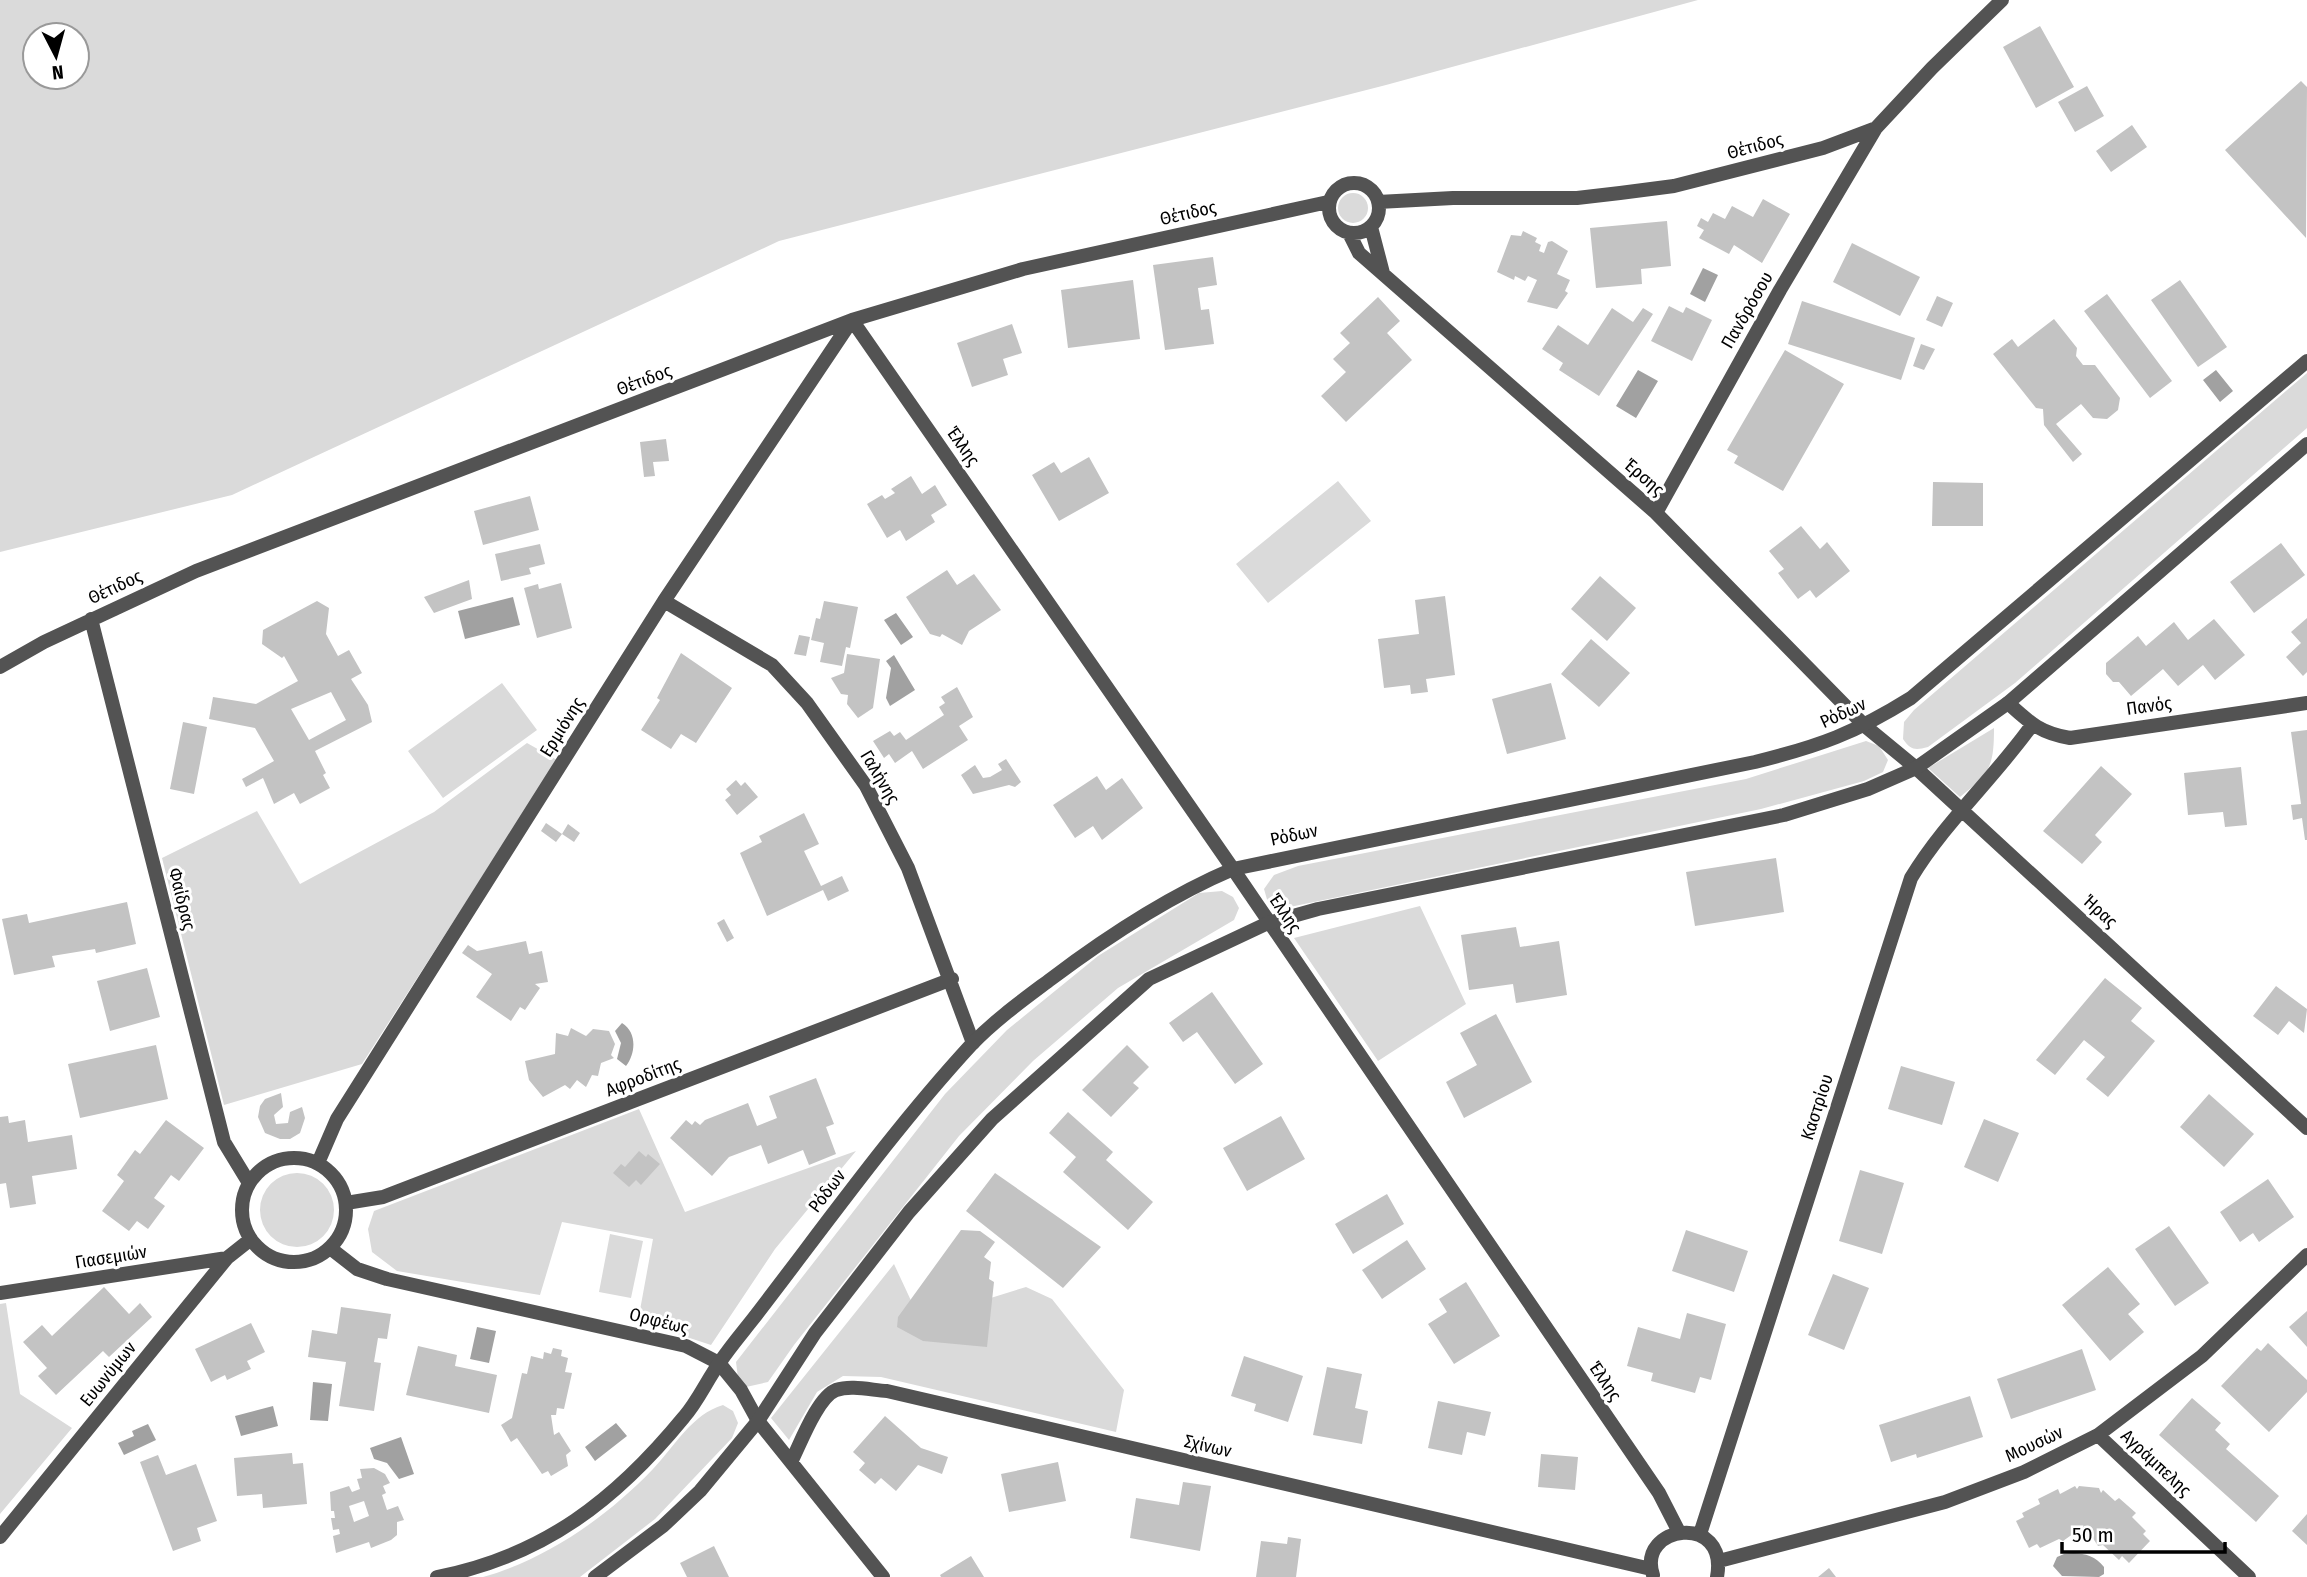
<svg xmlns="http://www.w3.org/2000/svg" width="2307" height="1577" viewBox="0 0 2307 1577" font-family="'Fira Sans Condensed',sans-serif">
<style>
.green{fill:#dadada;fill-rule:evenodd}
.water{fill:#a1a1a1}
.building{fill:#c3c3c3;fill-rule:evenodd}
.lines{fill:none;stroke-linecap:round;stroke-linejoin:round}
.minor{stroke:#535353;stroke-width:14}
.tertiary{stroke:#535353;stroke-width:14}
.labels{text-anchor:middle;stroke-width:6;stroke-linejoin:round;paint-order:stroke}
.street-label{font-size:18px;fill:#000;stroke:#fff}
</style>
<rect width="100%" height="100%" fill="#fff"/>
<path class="green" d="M0,0H1698L1386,85L779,241L232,495L0,552ZM35,35H77V77H35Z
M1338 208a15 15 0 1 1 30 0a15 15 0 1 1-30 0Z
M2307,373V428L2015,683L1928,747C1916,750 1911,751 1903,739L1904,722L1914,710Z
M1338,481L1371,521L1268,603L1236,564Z
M502,683L537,730L443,798L408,751Z
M1994,728C1994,767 1990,773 1960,797L1928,768Z
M1866,741L1879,746L1888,760L1883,772L1864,781L1761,809L1285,908L1268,903L1264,889L1274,875L1298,866L1746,779Z
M527,743L557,760L362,1064L224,1105L162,858L257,811L300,884L434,812Z
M1222,891L1233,897L1239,908L1234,920L1118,988L1033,1061L959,1136L794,1345L768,1382L746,1387L738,1378L736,1362L945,1094L1007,1030L1098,956L1199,893Z
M1420,906L1466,1004L1378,1061L1294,938Z
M639,1109L685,1212L856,1151L775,1249L711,1345L638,1321L653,1239L562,1222L540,1295L397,1271L372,1252L368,1229L374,1211Z
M260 1210a37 37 0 1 1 74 0a37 37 0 1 1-74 0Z
M610,1234L643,1241L631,1298L599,1292Z
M894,1264L920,1320L1026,1287L1052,1299L1124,1390L1116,1432L881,1377L843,1376L817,1392L789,1440L771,1418Z
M6,1303L20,1394L72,1428L0,1514V1304Z
M723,1405L733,1411L738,1423L732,1438L655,1519L580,1577H483C547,1559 607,1517 653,1469C675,1446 692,1414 723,1405Z"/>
<path class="water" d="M1703,268L1718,275L1705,302L1690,294Z
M1638,370L1658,381L1636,418L1616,406Z
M2216,370L2233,391L2220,402L2203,380Z
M513,597L520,625L465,639L458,611Z
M896,613L913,637L901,645L884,620Z
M894,655L915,690L890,706L886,698L891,668L886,661Z
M622,1023C637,1032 636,1053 626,1066L617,1059L621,1043L615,1031Z
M477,1327L496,1331L489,1363L470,1359Z
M313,1382L332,1384L328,1421L310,1420Z
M273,1406L278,1426L241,1436L235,1416Z
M616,1423L627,1436L595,1461L585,1447Z
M148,1424L156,1440L124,1455L118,1443L134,1436L132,1431Z
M401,1437L414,1474L399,1479L387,1463L374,1459L370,1448Z
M2064,1554C2079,1552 2094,1554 2104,1567V1574L2099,1577L2062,1576L2053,1566L2057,1557Z"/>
<path class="building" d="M2040,26L2074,87L2036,108L2003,47Z
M2301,81L2307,87L2306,238L2225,150Z
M2087,86L2104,116L2075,132L2058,102Z
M2132,125L2147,147L2111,172L2096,151Z
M1763,199L1790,214L1762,263L1734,245L1729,254L1699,238L1704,230L1697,226L1701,218L1708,222L1713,213L1725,219L1732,206L1753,217Z
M1667,221L1671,266L1641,269L1642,284L1596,288L1590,228Z
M1523,231L1537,238L1535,242L1541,245L1539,251L1544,253L1548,242L1552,241L1568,251L1557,274L1570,280L1565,291L1568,293L1557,309L1527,302L1537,280L1528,276L1525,281L1515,276L1514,280L1497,272L1511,235L1521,236Z
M1852,243L1920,277L1900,316L1833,282Z
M1213,257L1217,285L1198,288L1201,310L1209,309L1214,344L1165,350L1153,265Z
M1133,280L1140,339L1068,348L1061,290Z
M2180,280L2227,347L2198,367L2151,300Z
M2107,294L2172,381L2150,398L2084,311Z
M1937,296L1953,303L1942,327L1926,320Z
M1378,297L1400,321L1387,333L1412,360L1346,422L1321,396L1346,372L1333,359L1350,343L1340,333Z
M1802,301L1915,338L1901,380L1788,344Z
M1669,306L1683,313L1686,307L1712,320L1692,361L1651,341Z
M1612,308L1633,322L1643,308L1653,314L1599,396L1559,370L1563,363L1542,349L1558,325L1588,345Z
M2054,319L2077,348L2076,356L2083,365H2095L2120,398L2118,410L2107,419L2093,418L2081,404L2056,424L2082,454L2073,462L2044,425L2043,409L2036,408L1993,354L2012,339L2018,347Z
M1012,324L1022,353L1003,359L1008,375L972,387L957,343Z
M1921,344L1935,349L1924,370L1913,366Z
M1785,350L1844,384L1783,491L1734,463L1738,456L1727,450Z
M666,439L669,461L653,462L655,476L644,477L640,442Z
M1089,457L1109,493L1059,521L1032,475L1054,462L1061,473Z
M911,476L922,494L935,485L947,505L931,515L935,522L906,541L900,530L887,538L867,504L882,495L885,499L895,493L891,489Z
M1933,482L1983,483V526H1932Z
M530,496L539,530L483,545L474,511Z
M1801,526L1820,549L1827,542L1850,571L1816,598L1810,590L1798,599L1778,573L1784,569L1769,551Z
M2281,543L2305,575L2254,613L2230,582Z
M540,544L545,564L529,568L531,574L501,581L495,554Z
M947,570L957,585L974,574L1001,610L969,631L962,645L942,634L940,637L930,634L906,597Z
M1600,576L1636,608L1607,641L1571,609Z
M469,580L472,599L434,613L424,597Z
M561,583L572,628L537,638L524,588L538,584L539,589Z
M1445,596L1455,675L1426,679L1428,692L1411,694L1410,685L1384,688L1378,639L1419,634L1415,600Z
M317,601L329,608L326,634L338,656L349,650L362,673L351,679L368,705L372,722L315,751L326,773L323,775L330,788L300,804L294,793L274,804L263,778L246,787L242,779L274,761L255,728L209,719L213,697L256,704L298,681L284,656L282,658L262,644L263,630ZM331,692L346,720L309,740L291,709Z
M824,601L858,607L850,648L846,647L842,666L820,662L824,643L811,640L816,618L820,619Z
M2307,618V672L2303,676L2286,657L2301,643L2291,632Z
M2214,619L2245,655L2215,680L2203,665L2178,686L2163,669L2131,696L2119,682H2113L2106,674V663L2138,636L2146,646L2174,622L2188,640Z
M799,635L810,637L806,656L794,654Z
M1591,639L1630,673L1599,707L1561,674Z
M681,653L732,688L696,743L681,734L671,749L641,730L660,700L657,698Z
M847,654L880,659L873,708L858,718L847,704L848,695L841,694L831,678L844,673Z
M1551,683L1566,739L1507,754L1492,699Z
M957,687L973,717L959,726L968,740L923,769L912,751L895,763L889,754L884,758L873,741L890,731L894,736L900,732L906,740L944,715L939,707L945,703L941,697Z
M183,722L207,727L194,794L170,789Z
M2307,730V840H2305L2302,818L2293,820L2291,805L2301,804L2291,732Z
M1006,759L1021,782L1015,787L1009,785L973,794L961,775L975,765L983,778L990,777L1002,770L998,764Z
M2101,766L2132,794L2095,835L2102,842L2082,864L2043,831Z
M2241,767L2247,825L2225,827L2223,812L2188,815L2184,773Z
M1097,776L1106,790L1122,778L1143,808L1102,840L1093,826L1075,838L1053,805Z
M736,780L741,786L745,782L758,797L737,815L725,800L731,795L726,789Z
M804,813L819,844L804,851L821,886L842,876L849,891L828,901L823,890L767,916L740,853L762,842L759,836Z
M546,823L562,834L556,842L541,831Z
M568,824L580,833L574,842L562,834Z
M1776,858L1784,912L1695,926L1686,872Z
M127,902L136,944L96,953L95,949L52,956L55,967L14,975L2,919L27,914L29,923Z
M724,919L734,938L727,942L717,923Z
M1516,927L1520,947L1559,941L1567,995L1516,1003L1513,984L1469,990L1461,935Z
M526,941L529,954L542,951L548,982L535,984L540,988L525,1010L520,1007L511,1021L476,997L492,974L462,953L468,945L477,951Z
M147,968L160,1017L110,1031L97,981Z
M2105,978L2142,1008L2131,1021L2155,1041L2108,1097L2086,1079L2105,1057L2084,1040L2055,1075L2036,1060Z
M2276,986L2307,1009L2304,1033L2289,1021L2278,1035L2253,1016Z
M1212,992L1263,1064L1235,1084L1197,1032L1183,1042L1169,1023Z
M1496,1014L1532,1082L1464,1118L1446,1082L1477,1065L1460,1033Z
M571,1028L586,1036L593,1029L609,1031L615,1044L611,1055L614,1058L601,1063L598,1076L592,1075L586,1087L577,1080L570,1089L565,1085L543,1097L529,1080L525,1061L555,1054L556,1033L568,1036Z
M156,1045L168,1099L80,1118L68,1064Z
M1127,1045L1149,1067L1133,1083L1139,1088L1111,1117L1082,1090Z
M1901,1066L1955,1082L1942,1125L1888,1109Z
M816,1078L834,1124L826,1127L836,1154L809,1165L803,1150L768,1164L761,1145L729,1157L712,1176L670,1138L686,1120L692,1125L695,1121L700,1125L705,1120L748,1103L757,1126L777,1118L769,1096Z
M281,1093L283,1107L274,1115L276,1124L288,1123L290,1112L302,1107L305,1118L300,1133L290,1139H280L265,1133L258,1117L260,1106L265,1099Z
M2209,1094L2254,1134L2224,1167L2180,1127Z
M1068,1112L1113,1152L1106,1160L1153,1202L1128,1230L1063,1172L1076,1157L1049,1133Z
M8,1116L9,1123L25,1120L28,1142L72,1135L77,1169L32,1176L36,1204L10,1208L6,1183L0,1184V1117Z
M1281,1116L1305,1159L1247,1191L1223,1148Z
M1984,1119L2019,1133L1998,1182L1964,1167Z
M166,1120L204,1148L179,1181L171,1175L154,1198L165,1206L148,1229L137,1221L129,1231L102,1211L124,1181L117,1175L135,1150L140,1154Z
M639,1151L646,1157L648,1154L660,1164L641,1185L636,1180L629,1187L613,1173L621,1164L625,1167Z
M1860,1170L1904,1183L1882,1254L1839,1241Z
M995,1173L1101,1247L1063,1288L966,1211Z
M2268,1179L2294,1217L2259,1242L2253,1233L2240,1242L2220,1212Z
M1387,1194L1404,1224L1353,1254L1335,1224Z
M2169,1226L2209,1283L2175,1306L2135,1249Z
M961,1230L980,1231L995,1242L984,1257L991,1262L989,1279L994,1282L987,1347L923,1341L897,1327L898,1317Z
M1686,1230L1748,1251L1734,1292L1672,1271Z
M1407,1240L1426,1269L1382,1299L1362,1270Z
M2108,1267L2140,1304L2128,1314L2144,1332L2110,1361L2062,1305Z
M1833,1274L1869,1288L1844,1350L1808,1335Z
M1466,1282L1500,1336L1454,1364L1428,1324L1447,1312L1439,1299Z
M104,1287L129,1314L140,1303L152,1317L109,1357L103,1351L56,1395L38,1376L47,1368L23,1342L42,1325L52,1336Z
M341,1307L391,1314L387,1339L378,1338L374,1362L381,1363L374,1411L339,1406L346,1362L308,1357L312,1330L337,1334Z
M2307,1311V1347L2289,1327Z
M1687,1313L1726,1324L1711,1380L1700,1377L1695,1393L1651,1381L1653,1373L1627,1366L1638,1327L1680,1339Z
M251,1323L265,1352L247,1361L251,1369L227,1380L225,1375L211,1382L195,1349Z
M2268,1343L2307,1380V1392L2269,1432L2221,1386L2257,1348L2261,1351Z
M418,1346L457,1355L455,1366L497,1375L489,1413L406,1395Z
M553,1348L562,1350L561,1356L568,1358L565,1372L572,1373L564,1409L557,1408L556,1415H551L554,1435L559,1432L571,1451L566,1455L568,1466L551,1476L548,1471L542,1474L517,1438L511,1442L501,1425L512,1418L522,1373L527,1374L531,1356L543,1359L544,1352L551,1354Z
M2082,1349L2096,1390L2011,1419L1997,1379Z
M1244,1356L1303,1376L1288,1422L1254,1411L1256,1404L1231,1396Z
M1327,1367L1362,1374L1355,1408L1368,1411L1362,1444L1313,1435Z
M1970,1396L1983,1437L1917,1458L1916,1454L1891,1462L1879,1425Z
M2192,1398L2221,1423L2215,1430L2230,1444L2226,1449L2279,1496L2256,1522L2159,1435Z
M1438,1401L1491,1412L1485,1436L1467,1432L1462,1455L1428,1448Z
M885,1416L921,1448L948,1457L942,1474L918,1465L896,1491L881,1478L875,1484L859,1470L865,1463L853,1452Z
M292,1453L293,1464L303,1463L307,1504L263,1508L262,1494L237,1496L234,1458Z
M1541,1454L1578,1457L1575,1490L1538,1487Z
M158,1455L166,1475L196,1464L217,1521L197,1528L201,1541L173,1551L140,1462Z
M1058,1462L1066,1501L1009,1512L1001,1474Z
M374,1468L385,1474L390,1483L383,1486L386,1493L382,1495L387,1510L398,1506L404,1520L397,1522V1535L391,1540L371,1548L369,1542L336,1553L333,1536L340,1534L339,1529L333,1530L331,1518H335L334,1511H331L330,1492L349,1486L352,1492L360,1489L357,1479L362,1478L360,1469ZM364,1501L369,1516L354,1522L349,1506Z
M1183,1482L1211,1486L1200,1551L1130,1538L1136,1498L1179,1505Z
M2075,1486L2077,1489L2079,1486L2099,1488L2101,1493L2103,1490L2115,1501L2119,1498L2136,1513L2132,1517L2146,1531L2143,1534L2150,1541L2129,1563L2122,1556L2119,1560L2103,1545L2098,1546L2089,1532L2077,1531L2063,1541L2059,1539L2040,1548L2037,1544L2029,1548L2016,1521L2024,1517L2022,1513L2040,1504L2038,1499L2058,1489L2060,1494Z
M2307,1514V1545L2292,1531Z
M1288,1537L1301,1539L1296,1577H1256L1261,1541L1287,1544Z
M714,1546L729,1577H687L680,1563Z
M971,1556L984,1577H941L940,1575Z
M1829,1568L1836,1577H1818Z"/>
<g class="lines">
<path class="minor" d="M1329 208a25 25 0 1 1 50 0a25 25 0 1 1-50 0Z
M1378,202L1453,198H1577L1620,193L1674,186L1823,148L1876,128L1932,68L2002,0
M1371,227L1383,273
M1349,233L1359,253L1656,513L1865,726L1916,768L2307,1128
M1656,513L1780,290L1876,128
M664,601L772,665L807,703L866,786L908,868L973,1043
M91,619L224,1142L249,1183
M0,667L44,642L196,571L852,320L1023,269L1328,202
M2008,703C2030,723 2040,733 2070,738L2307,703
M242 1210a52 52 0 1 1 104 0a52 52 0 1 1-104 0Z
M318,1163L337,1119L664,601L852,320L1233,869L1659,1493L1679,1532
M346,1203L383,1197L952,979
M330,1248L357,1269L387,1279L686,1346L719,1363L741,1390L758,1421L883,1577
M0,1293L227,1258
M2098,1435L2249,1577
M792,1460C801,1442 818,1397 836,1390C851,1385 871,1390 887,1391L1651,1569
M1700,1534L1911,878C1945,822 1994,778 2032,725
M0,1537L227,1258L251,1239
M1719,1561L1945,1502L2024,1472L2098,1435L2202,1356L2307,1255
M1653,1575C1636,1525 1729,1512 1717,1577"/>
<path class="tertiary" d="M437,1577C544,1556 616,1500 684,1417C698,1401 707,1380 720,1362C730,1347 742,1333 753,1319C824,1227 892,1131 971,1045C995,1020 1023,1000 1051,979C1108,936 1167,897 1233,869L1755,762C1820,746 1855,733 1911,698L2307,361
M595,1577L663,1526L700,1491L758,1421L815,1333L909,1212L992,1119L1149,979L1268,923L1318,909L1784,815L1868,789L1916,768L2008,703L2307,444"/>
</g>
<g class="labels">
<g class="street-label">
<text transform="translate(1755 146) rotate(-15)" y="6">Θέτιδος</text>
<text transform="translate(1188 213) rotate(-13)" y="6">Θέτιδος</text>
<text transform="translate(1747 310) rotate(-60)" y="6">Πανδρόσου</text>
<text transform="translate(644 380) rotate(-21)" y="6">Θέτιδος</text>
<text transform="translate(963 446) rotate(55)" y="6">Έλλης</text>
<text transform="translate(1644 477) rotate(41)" y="6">Έρσης</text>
<text transform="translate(115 587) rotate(-25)" y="6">Θέτιδος</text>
<text transform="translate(2149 706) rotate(-8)" y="6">Πανός</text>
<text transform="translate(1843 713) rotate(-25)" y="6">Ρόδων</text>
<text transform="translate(562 727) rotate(-58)" y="6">Ερμιόνης</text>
<text transform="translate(880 777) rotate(59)" y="6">Γαλήνης</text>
<text transform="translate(1294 835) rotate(-12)" y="6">Ρόδων</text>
<text transform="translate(182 899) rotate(76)" y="6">Φαίδρας</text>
<text transform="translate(2100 911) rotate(43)" y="6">Ήρας</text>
<text transform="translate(1285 913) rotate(56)" y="6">Έλλης</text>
<text transform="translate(643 1077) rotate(-21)" y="6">Αφροδίτης</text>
<text transform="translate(1817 1107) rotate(-72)" y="6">Καστρίου</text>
<text transform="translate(827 1191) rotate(-53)" y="6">Ρόδων</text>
<text transform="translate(111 1257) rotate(-9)" y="6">Γιασεμιών</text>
<text transform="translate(659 1321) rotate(14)" y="6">Ορφέως</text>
<text transform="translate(108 1374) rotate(-51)" y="6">Ευωνύμων</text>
<text transform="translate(1605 1381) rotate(56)" y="6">Έλλης</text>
<text transform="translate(2034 1444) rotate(-25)" y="6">Μουσών</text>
<text transform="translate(1208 1446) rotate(13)" y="6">Σχίνων</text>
<text transform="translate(2156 1463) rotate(43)" y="6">Αγράμπελης</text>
</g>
</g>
<g transform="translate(56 56) rotate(174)"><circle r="33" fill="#ffffff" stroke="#999999" stroke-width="2"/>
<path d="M0-5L12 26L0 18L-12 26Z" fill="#000000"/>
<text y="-10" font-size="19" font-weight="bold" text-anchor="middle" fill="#000000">N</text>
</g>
<path d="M2062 1542v10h163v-10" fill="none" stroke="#000000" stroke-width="3.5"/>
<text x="2072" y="1542" font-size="21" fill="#000000" stroke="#ffffff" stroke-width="5" paint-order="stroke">50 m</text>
</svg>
